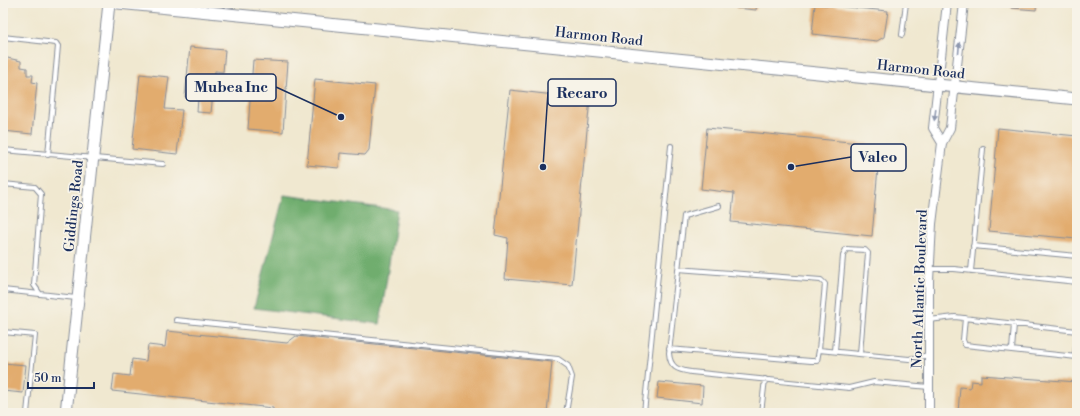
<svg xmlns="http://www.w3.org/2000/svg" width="1080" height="416" viewBox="0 0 1080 416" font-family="'Libre Bodoni',serif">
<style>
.forest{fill:#70ad6e;stroke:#466e66}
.building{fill:#e2ac6e}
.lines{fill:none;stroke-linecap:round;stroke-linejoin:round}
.service-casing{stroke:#868c97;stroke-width:6}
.minor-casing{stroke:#868c97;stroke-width:10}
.tertiary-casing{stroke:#868c97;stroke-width:13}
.service{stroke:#fff;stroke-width:4}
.minor{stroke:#fff;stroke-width:8}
.tertiary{stroke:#fff;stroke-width:11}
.oneway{fill:#8d97ae}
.labels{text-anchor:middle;stroke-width:3.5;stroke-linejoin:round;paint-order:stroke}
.street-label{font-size:14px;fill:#1b2f5e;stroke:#f7f3e8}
.leader{fill:none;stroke:#1b2f5e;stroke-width:1.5}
.callout-dot{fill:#1b2f5e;stroke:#f7f3e8;stroke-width:1.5}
.callout{fill:#f7f3e8;stroke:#1b2f5e;stroke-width:1.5}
.callout-label{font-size:15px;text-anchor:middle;font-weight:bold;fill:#1b2f5e}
</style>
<rect width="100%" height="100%" fill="#f7f3e8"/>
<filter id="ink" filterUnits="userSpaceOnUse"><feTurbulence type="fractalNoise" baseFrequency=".025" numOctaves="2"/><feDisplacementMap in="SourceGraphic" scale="8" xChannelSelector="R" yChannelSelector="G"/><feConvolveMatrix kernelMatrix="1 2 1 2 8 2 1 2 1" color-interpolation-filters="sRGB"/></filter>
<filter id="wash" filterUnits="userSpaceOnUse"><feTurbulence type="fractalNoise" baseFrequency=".012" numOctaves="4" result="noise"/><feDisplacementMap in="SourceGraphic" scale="16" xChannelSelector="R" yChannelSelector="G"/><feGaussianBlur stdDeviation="0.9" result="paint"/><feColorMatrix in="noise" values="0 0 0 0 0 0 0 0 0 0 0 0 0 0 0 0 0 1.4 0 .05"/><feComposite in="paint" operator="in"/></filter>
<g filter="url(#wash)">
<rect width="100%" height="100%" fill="#f0e8d0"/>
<path class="forest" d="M284,195L397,210L380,324L254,308Z"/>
<g id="blocks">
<path class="building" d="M737,3H757L756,10L736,8Z
M1011,3H1037L1036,10L1011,8Z
M815,4L888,11L884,37L877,41L812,34Z
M190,47L225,50L223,72L215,71L211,113L197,112L198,98L185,97Z
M3,57L21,61V67L27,68V75H33L32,82L37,83L32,134L3,131Z
M253,60L288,62L283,132L248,129Z
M140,74L169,77L165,109L182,110L177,154L132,149Z
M315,79L375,85L369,150L365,155L340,153L339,168L307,165Z
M510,90L590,99L572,285L505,279L508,238L495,235Z
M707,128L880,145L872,236L731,222L734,193L701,189Z
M998,128L1077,136V239L989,231Z
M167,331L287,343L296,336L552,362L547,413H273V408L112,391L114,374L130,376L132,359L146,361L148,345L165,347Z
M3,363L26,365L23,393L3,391Z
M981,375L1077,382V413H958L960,387L970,388L971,381L981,382Z
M659,382L703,386L702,403L657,398Z"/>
</g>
</g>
<g filter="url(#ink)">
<use href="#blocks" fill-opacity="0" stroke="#868c97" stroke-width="1"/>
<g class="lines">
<defs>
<path id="service" d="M902,35L906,3
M3,37L56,43L58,46L48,155
M3,150L163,164
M3,184L35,187L41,194L34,285L40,294L76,298
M719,206L684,216L669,353C670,368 678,370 691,372L849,388L874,382L929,387
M973,246L1077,256
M678,269L821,280L825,284L819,350
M930,269H954L1077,282
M971,271L983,149
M3,290L40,294
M965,318L963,340L965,345L1077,357
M176,320L558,359L568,366L572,377L566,413
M929,320L955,317L1077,331
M3,332L35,335L27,413
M669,349L811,361H817L819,350L909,359L929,355
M1012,350L1014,324
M835,351L843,256L846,249L865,250L868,253L860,354
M1075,357L1077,334
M644,413L671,146
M659,413H671
M761,413L765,379"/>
<path id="minor" d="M942,143L933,128L947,3
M929,413V281L932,224L942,143L950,128L964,3"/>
<path id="tertiary" d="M118,3L1077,99
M66,413L109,3"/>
</defs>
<use href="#service" class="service-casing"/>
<use href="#minor" class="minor-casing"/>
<use href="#tertiary" class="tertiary-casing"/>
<use href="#service" class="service"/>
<use href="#minor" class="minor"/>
<use href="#tertiary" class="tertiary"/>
</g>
<defs><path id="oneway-solid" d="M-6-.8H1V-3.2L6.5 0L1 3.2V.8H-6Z"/></defs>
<g class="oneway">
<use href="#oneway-solid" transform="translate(959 48) rotate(-85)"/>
<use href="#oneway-solid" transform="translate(935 115) rotate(98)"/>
</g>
</g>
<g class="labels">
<g class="street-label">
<text transform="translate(599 36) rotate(6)" y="5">Harmon Road</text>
<text transform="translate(921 69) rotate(6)" y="5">Harmon Road</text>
<text transform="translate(73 206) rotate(-84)" y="5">Giddings Road</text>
<text transform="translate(919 289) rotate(-88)" y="5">North Atlantic Boulevard</text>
</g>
</g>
<path class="leader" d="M341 117L276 87M543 167L548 92M791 167L851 157"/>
<g class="callout-dot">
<circle cx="341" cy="117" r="4"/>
<circle cx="543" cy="167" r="4"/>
<circle cx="791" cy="167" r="4"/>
</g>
<g class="callout">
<rect x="186" y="74" width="90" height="27" rx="4"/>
<rect x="548" y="79" width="68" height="27" rx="4"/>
<rect x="851" y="144" width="55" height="27" rx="4"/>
</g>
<g class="callout-label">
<text x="231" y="92">Mubea Inc</text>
<text x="582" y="98">Recaro</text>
<text x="878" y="162">Valeo</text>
</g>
<rect width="1080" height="416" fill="none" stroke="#f7f3e8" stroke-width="16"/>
<path d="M28 382v6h66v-6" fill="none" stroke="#1b2f5e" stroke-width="2"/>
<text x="34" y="382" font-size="12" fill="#1b2f5e" stroke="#f7f3e8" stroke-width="3" paint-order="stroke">50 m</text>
</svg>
